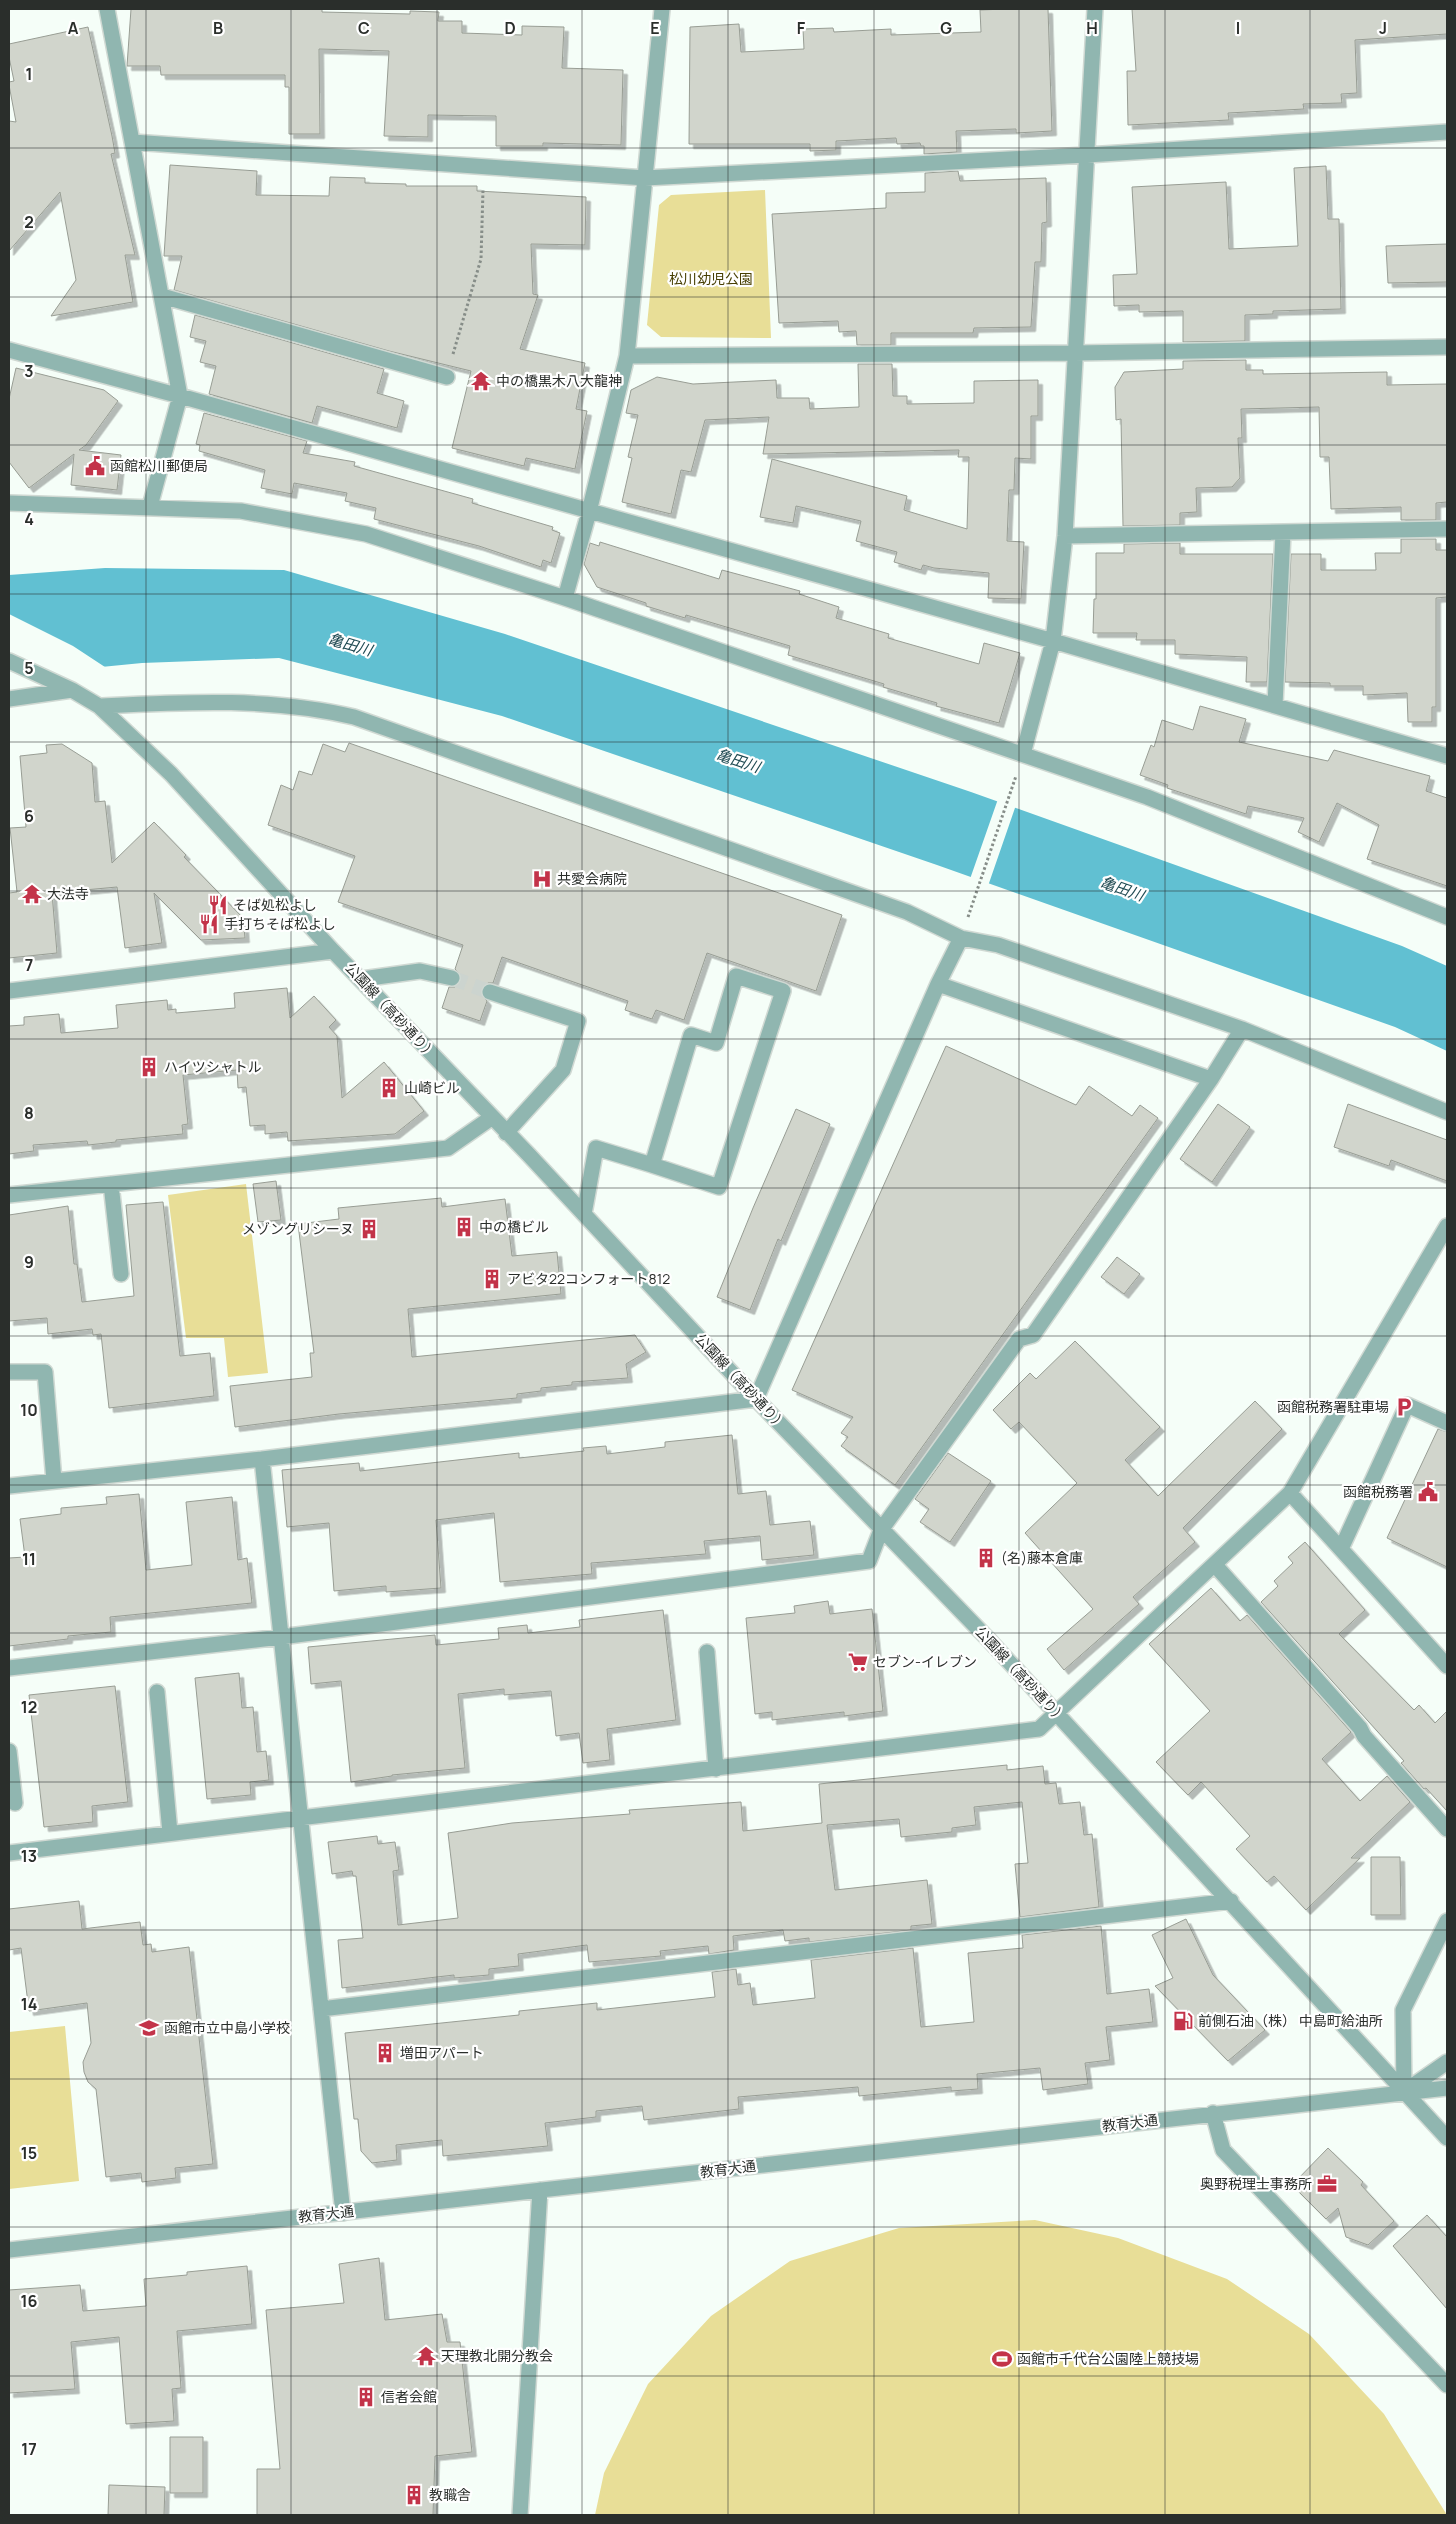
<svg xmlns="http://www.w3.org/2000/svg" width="1456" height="2524" viewBox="0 0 1456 2524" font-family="Manrope,'Noto Sans JP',sans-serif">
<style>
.green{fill:#e8de97}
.water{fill:#61c0d2}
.pier{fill:#f5fef8}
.building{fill:#d1d5cc;stroke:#989d94;filter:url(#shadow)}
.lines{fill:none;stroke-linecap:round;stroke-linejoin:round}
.minor-tunnel{stroke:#ccd4cf;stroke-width:15;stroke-dasharray:15 8;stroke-linecap:butt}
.minor-casing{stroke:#d0d9d3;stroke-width:18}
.path{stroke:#868d88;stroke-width:3;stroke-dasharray:2.5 2.5;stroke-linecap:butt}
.minor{stroke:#90b6b0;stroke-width:15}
.grid{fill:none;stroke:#2a2e2b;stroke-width:1;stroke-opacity:0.55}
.labels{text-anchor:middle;stroke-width:4.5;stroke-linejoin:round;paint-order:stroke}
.park-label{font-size:14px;fill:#473f03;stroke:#fff}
.poi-label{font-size:14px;fill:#2a2e2b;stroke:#fff;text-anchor:start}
.street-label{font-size:14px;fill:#2a2e2b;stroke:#fff}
.water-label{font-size:15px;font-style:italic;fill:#204b53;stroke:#fff}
.grid-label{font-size:16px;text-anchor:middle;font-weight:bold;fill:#2a2e2b;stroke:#fff;stroke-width:4.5;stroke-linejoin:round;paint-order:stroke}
</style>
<defs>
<filter id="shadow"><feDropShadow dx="4.5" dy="4.5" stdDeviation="0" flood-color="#0004"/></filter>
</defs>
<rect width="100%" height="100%" fill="#f5fef8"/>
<path class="green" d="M765,190L771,338L661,337L647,325L659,205L671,195Z
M246,1184L268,1373L228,1377L224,1338H186L168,1195Z
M65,2026L79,2181L9,2189V2032Z
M1035,2220L1118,2238L1227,2279L1309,2334L1384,2414L1447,2515H595L604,2473L648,2384L711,2316L790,2261L899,2228Z"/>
<path class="water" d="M105,568L284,570L505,634L971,792L1402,946L1447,966V1051L1395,1027L937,865L502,716L279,658L142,663L9,676V575Z"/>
<path class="pier" d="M9,614L73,646L108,669L9,678Z
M998,799L1016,805L988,886L970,879Z"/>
<path class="building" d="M131,9H322V12L410,14V11L439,12L438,21H462V33L522,35V26L564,27L562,68L623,70L621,145L543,143V146H496V116L428,115V137L384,136L389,51L319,49L320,134H289V87H285V75H161L160,66H127Z
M1005,9H1048L1052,131L1016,133V129L956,131L957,152L924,154V146H921L920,143L897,144L896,138L836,141V150L810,151V144H689L690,27L739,24L741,52L804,49L803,29L833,28L834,32L891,29V35L981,32L980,10Z
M1132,9H1447V34L1355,40L1357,93L1341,94L1342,103L1303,104L1304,109L1228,113L1229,120L1128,125L1127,71H1136Z
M88,27L112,136L115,153L111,154L135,255H125L133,302L51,316L76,280L60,192L9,251V121L16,122L9,85V82L14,81L9,57V44Z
M170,165L257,171L256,195L329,196L330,177L365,178V183L406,184V186H477V191L586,197L585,245L531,244L533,294L538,295L520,349L585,363L576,409L587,411L575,469L526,458L524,466L452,448L471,371L389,351L174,290L182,256H164Z
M1326,166L1328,219H1339L1341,309L1273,311V314L1245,315V341L1183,342V311L1139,312V305L1114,306L1113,275L1137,274L1132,187L1226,182L1229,249L1298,246L1294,168Z
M958,171L960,181L1046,178L1047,222L1042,223L1041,262H1035L1031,327L974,328L973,333H891V345H857L856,331L839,332L838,321L779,323L772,214L886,208V193L925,192V173Z
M1447,244V282L1388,283L1386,246Z
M195,315L384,369L377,393L404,401L397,428L317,406L312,423L209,394L216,366L200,362L206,341L190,337Z
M1246,360V370H1263V374L1387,372V385L1447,384V502L1436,503V520H1401V507L1331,509L1329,457H1320L1319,407L1241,409L1242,438H1238L1240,478L1232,487L1196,488L1197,512L1180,513V525L1123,526L1121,419L1116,420L1115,387L1124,372L1183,369V361Z
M858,364H892L893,396H907V404L974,403V381L1038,380V416H1031V459L1015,458L1014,490H1009L1007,541L1024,542L1021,599L988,598L989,573L934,568L923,565L921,570L894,562L897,552L856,541L861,521L796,506L793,523L760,517L772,459L907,496L904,510L967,529L969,457H958L959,450L763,454L769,417L705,420L691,472L681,470L671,514L622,502L632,458L628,457L638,415L626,413L631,390L657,377L693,384L776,380L777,398H809L810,409L859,407Z
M16,368L104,390L118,401L86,445L79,450L121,455L117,490L71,485L74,454L29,488L9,462V399Z
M204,413L307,441L303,453L355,462L354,466L473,499L472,503L553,527L552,530L560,533L551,563L543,560L541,567L479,546L374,519L376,508L345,501L347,493L294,483L292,494L261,488L265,470L199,451L200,445L196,444Z
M1401,539H1436V550H1447V597L1436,598V707H1432V722H1408L1407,693L1363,695V686H1330V683L1285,682L1291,554H1321V570H1376L1375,553H1401Z
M600,542L719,579L722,570L800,591L799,594L839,607L836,618L889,634L888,638L979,664L984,643L1020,653L999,723L936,706L937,703L883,687L884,684L788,655L790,646L686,615L685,618L646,606V603L597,587L584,564L590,543L599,546Z
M1180,543V554H1273L1267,682H1246L1247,657L1175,654V640H1136L1137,633H1093L1094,599H1096V553H1124V544Z
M1200,706L1246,719L1239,742L1328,761L1334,750L1430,776L1426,791L1447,798V886L1367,859L1379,825L1337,803L1319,842L1298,832L1304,818L1248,806L1246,814L1167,788L1168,785L1140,775L1151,745L1154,747L1162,720L1193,730Z
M349,743L842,915L816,991L707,953L684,1020L656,1010L652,1019L625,1010L628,1001L502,957L493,983H488L481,989V994L487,1001L480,1021L442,1008L449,987H455L461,980V975L455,969L463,945L338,902L355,856L268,825L281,785L293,790L299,771L312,775L323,744L345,752Z
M62,744L92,763L95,802L105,801L112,863L154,822L186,855L184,857L243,918L245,938L201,940L154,893L162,943L125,948L117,887L52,893L57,953L9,958V893L17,892L10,828L26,827L20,756L47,753L46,745Z
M287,988L290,1018L314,996L336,1020L329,1027L337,1036L342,1098L384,1062L424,1111L395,1134L288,1141L287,1132L265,1134V1125L250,1126L246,1087L238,1088L237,1070L183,1075L188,1124L182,1125L183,1134L116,1140V1142L88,1145L87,1141L33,1145L34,1151L9,1154V1026L24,1025V1017L59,1014L61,1033L118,1028L116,1005L167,1000L168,1010L176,1009V1013L235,1008L234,993Z
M946,1046L1076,1105L1089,1086L1132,1116L1140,1105L1158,1118L895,1485L841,1446L848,1437L841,1433L853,1417L792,1390Z
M1218,1104L1250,1127L1212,1182L1180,1159Z
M1348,1104L1447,1140V1181L1391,1160L1389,1166L1334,1147Z
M796,1109L830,1124L781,1241L778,1239L750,1310L717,1297L753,1208Z
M276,1181L281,1220L258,1222L253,1184Z
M441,1198L442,1207L505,1199L512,1256L557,1252L561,1294L408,1309L412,1357L635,1335L646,1352L626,1364L628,1378L572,1382V1385L541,1388V1391L517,1394V1398L339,1414L235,1427L230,1386L312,1377L310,1353H314L298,1224L339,1219L338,1208Z
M163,1202L180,1356L210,1353L214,1396L109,1408L101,1334L93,1335L92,1329L48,1334L47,1318L9,1321V1215L68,1206L74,1264H77L82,1302L134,1296L126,1205Z
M1117,1257L1140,1274L1124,1294L1101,1277Z
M1075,1341L1160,1427L1125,1460L1158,1496L1255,1401L1282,1429L1183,1528L1195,1542L1133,1597L1139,1604L1064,1670L1047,1649L1093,1609L1025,1533L1077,1483L1019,1422L1011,1429L993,1410L1030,1373L1036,1379Z
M1438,1429L1447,1432V1567L1387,1538Z
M732,1435L738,1494L766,1491L770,1525L810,1521L814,1555L762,1560L760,1536L704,1541L706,1554L591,1563L592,1574L500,1582L494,1513L436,1520L441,1588L386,1592V1586L334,1591L329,1523L287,1527L282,1470L359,1463L360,1471L519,1453V1458L584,1451L583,1448L606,1446L607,1454L665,1447V1442Z
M948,1453L991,1481L950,1542L920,1522L929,1509L915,1499Z
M139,1494L146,1570L192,1565L186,1502L232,1497L238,1560L247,1558L252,1603L110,1617L111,1632L68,1636V1639L9,1646V1558L25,1557L20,1519L61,1514V1508L107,1504L106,1497Z
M1305,1542L1365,1610L1339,1634L1414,1710L1419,1705L1435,1723L1447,1711V1811L1426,1788L1424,1789L1401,1763L1404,1761L1261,1602L1278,1586L1274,1581L1293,1563L1288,1557Z
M1211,1588L1240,1621L1247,1615L1351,1732L1322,1759L1360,1801L1387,1776L1410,1802L1351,1858H1360L1306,1910L1274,1876L1267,1882L1236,1849L1250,1836L1201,1782L1188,1795L1156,1762L1210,1711L1149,1644Z
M828,1601L830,1614L872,1609L883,1711L844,1716V1712L772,1720V1712L755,1714L746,1618L795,1613L794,1606Z
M663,1610L676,1720L607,1729L610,1760L583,1763L579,1733L556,1736L551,1691L504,1695V1689L458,1694L465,1768L392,1775V1776L351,1782L341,1681L311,1684L308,1647L435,1635L436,1645L499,1639L498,1628L527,1625L528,1633L580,1627L579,1620Z
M239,1673L242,1708L253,1707L257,1752L266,1751L269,1780L250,1782L251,1795L207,1799L195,1678Z
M115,1686L128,1802L92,1806L93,1822L44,1827L29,1695Z
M1007,1765V1770L1043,1766L1045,1784L1056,1783L1059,1804L1080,1802L1084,1835L1092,1834L1099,1907L1020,1917L1015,1864L1028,1863L1022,1802L974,1807L976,1825L952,1828V1832L901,1837L899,1819L827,1825L835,1890L927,1880L932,1924L911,1926V1930L809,1942V1938L785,1941L783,1930L733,1936L734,1950L709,1954L708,1946L660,1951L661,1956L589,1962L587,1945L518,1954L519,1966L489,1969V1975L454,1978V1975L342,1988L338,1940L363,1938L356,1876H353L352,1871L332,1874L328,1842L377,1836L378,1844L395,1842L399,1870L393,1871L398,1925L458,1918L448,1833L512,1823L630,1814L629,1810L741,1802L743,1831L822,1823L819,1784Z
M1371,1857H1400L1401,1915H1371Z
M79,1901L82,1929L140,1922L143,1945L151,1944L152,1952L189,1947L213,2164L175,2168L176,2178L142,2182L141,2173L106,2177L96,2089L88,2082L84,2072L83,2062L91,2043L87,2003L29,2011L21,1948L9,1950V1909Z
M1186,1919L1213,1975L1265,2030L1228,2061L1155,1986L1173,1978L1152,1935Z
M1101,1926L1107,1994L1149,1989L1153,2022L1106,2027L1110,2060L1085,2063L1088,2084L1043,2090L1040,2068L977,2074L978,2089L951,2091V2087L859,2096L858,2087L738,2097L739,2109L644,2120L642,2106L596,2111V2117L545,2123L548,2146L443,2156L442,2140L396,2145L397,2160L372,2163L361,2151L358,2119H354L345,2033L519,2015V2011L597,2003V2010L715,1997L712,1972L736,1969L738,1985L750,1983L753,2005L815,1998L811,1960L913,1948L921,2027L974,2022L968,1953L1023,1948L1022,1935Z
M1328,2148L1363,2182L1361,2185L1394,2221L1368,2245L1346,2237L1338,2208L1326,2219L1292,2185Z
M1427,2215L1447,2237V2309L1393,2246Z
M379,2258L385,2320L442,2314L447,2342H460L472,2452L435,2456L433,2515H257V2469H280L266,2310L344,2303L339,2264Z
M247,2266L252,2324L177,2331L181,2388L172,2389L174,2421L126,2424L119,2337L71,2342L75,2389L9,2393V2290L80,2285L83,2311L146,2306L144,2279L187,2275V2272Z
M170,2437H203V2493H170Z
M109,2485L165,2487L164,2515H108Z"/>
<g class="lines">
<path class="minor-tunnel" d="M452,978L490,992"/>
<defs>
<path id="minor" d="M107,9L180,396L150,506
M133,142L645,178L1087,155L1447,132
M162,296L447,377
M9,350L180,396L1053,641L1447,756
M627,356L1075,353L1447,347
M9,503L241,511L366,534L565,598L1147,797L1447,917
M1065,536L1447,529
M565,598L589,512L627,356L662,9
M9,661L72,690L99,706L171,774L333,951L529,1155L756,1399L989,1640L1447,2138
M9,699L72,690
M1275,705L1283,533
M99,706C183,702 272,697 354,717L907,912L961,938L998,945L1242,1029L1447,1112
M1023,754L1053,641L1065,536L1095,9
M362,979L420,971L452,978
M938,984L1211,1079
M9,991L333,951
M490,992L578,1021L563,1070L506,1133
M111,1184L121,1274
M9,1195L448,1148L491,1118
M584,1214L596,1148L652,1165L691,1035L716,1043L736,976L783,991L719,1187L652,1165
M1447,1226L1290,1493L1447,1666
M9,1372H45L54,1481
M262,1459L343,2213
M9,1486L262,1459L756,1399L938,984L961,938
M1341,1549L1407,1405L1447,1423
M1215,1565L1360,1728L1364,1736L1447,1829
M707,1652L716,1769
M9,1668L281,1637L869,1561L881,1530L1019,1339L1033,1335L1211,1079L1242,1029
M157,1692L170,1833
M9,1751L15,1803
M9,1853L1039,1729L1290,1493
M1447,1921L1403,2010L1404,2092L1447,2062
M321,2009L1231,1901
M1213,2113L1223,2150L1447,2385
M9,2250L1447,2088
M520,2515L540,2190"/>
</defs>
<use href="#minor" class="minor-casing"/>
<path class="path" d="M453,354L481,259L483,190
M968,917L1016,776"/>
<use href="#minor" class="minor"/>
</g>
<path class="grid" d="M146,9V2515M291,9V2515M437,9V2515M582,9V2515M728,9V2515M874,9V2515M1019,9V2515M1165,9V2515M1310,9V2515M9,148H1447M9,297H1447M9,445H1447M9,594H1447M9,742H1447M9,891H1447M9,1039H1447M9,1188H1447M9,1336H1447M9,1485H1447M9,1633H1447M9,1782H1447M9,1930H1447M9,2079H1447M9,2227H1447M9,2376H1447"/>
<defs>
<symbol id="temple-bare" viewBox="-9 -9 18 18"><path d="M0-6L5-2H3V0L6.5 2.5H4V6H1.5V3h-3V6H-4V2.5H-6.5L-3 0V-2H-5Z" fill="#c33349" stroke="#fff" stroke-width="2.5" paint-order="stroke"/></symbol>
<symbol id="civic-bare" viewBox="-9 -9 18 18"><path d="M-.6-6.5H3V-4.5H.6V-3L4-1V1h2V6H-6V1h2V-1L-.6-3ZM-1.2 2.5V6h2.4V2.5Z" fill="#c33349" stroke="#fff" stroke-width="2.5" paint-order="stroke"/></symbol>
<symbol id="hospital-bare" viewBox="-9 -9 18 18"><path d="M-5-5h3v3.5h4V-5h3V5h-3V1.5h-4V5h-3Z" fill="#c33349" stroke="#fff" stroke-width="2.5" paint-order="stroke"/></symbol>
<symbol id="restaurant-bare" viewBox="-9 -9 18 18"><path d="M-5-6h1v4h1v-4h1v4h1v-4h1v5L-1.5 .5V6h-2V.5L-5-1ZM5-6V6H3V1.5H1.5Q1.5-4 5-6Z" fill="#c33349" stroke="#fff" stroke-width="2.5" paint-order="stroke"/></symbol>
<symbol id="building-bare" viewBox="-9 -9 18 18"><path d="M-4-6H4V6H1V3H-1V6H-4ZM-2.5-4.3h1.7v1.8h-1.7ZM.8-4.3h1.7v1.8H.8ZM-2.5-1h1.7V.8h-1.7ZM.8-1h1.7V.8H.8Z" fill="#c33349" stroke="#fff" stroke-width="2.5" paint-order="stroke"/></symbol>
<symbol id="parking-bare" viewBox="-9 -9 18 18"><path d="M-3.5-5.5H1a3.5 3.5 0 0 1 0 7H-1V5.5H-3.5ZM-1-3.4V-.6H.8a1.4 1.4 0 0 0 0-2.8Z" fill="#c33349" stroke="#fff" stroke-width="2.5" paint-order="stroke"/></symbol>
<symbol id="supermarket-bare" viewBox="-9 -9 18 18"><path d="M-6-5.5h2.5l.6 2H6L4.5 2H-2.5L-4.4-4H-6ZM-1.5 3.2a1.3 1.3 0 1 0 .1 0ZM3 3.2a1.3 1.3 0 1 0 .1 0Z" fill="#c33349" stroke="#fff" stroke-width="2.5" paint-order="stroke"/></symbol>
<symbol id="fuel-bare" viewBox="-9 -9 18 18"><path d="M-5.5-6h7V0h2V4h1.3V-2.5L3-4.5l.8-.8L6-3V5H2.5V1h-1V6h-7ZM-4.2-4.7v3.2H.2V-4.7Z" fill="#c33349" stroke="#fff" stroke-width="2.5" paint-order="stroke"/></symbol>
<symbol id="school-bare" viewBox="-9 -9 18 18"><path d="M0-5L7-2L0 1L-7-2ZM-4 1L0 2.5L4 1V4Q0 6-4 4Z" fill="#c33349" stroke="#fff" stroke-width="2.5" paint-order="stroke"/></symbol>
<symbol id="office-bare" viewBox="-9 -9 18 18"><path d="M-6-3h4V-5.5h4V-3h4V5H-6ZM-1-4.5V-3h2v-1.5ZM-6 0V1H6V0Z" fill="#c33349" stroke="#fff" stroke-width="2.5" paint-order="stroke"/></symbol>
<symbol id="stadium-bare" viewBox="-9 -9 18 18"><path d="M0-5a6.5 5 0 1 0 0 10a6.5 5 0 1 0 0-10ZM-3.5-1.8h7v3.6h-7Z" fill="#c33349" stroke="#fff" stroke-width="2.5" paint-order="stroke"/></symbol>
</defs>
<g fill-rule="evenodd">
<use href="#temple-bare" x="467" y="367" width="28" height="28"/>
<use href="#civic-bare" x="81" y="452" width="28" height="28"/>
<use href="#hospital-bare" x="528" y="865" width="28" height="28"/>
<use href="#temple-bare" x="18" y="880" width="28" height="28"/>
<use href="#restaurant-bare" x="204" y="891" width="28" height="28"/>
<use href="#restaurant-bare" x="195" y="910" width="28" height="28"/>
<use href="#building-bare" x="135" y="1053" width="28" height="28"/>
<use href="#building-bare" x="375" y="1074" width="28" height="28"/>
<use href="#building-bare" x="450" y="1213" width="28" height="28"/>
<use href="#building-bare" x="355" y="1215" width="28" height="28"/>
<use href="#building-bare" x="478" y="1265" width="28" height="28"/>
<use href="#parking-bare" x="1390" y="1393" width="28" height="28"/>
<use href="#civic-bare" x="1414" y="1478" width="28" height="28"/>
<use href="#building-bare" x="972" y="1544" width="28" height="28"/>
<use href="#supermarket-bare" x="844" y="1648" width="28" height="28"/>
<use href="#fuel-bare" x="1169" y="2007" width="28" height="28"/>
<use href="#school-bare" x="135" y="2014" width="28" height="28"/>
<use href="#building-bare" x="371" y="2039" width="28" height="28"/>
<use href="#office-bare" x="1313" y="2170" width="28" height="28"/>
<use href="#temple-bare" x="412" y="2342" width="28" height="28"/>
<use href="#stadium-bare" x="988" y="2345" width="28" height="28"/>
<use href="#building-bare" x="352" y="2383" width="28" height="28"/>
<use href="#building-bare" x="400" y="2481" width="28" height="28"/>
</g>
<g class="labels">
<g class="park-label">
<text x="711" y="284">松川幼児公園</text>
</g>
<g class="poi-label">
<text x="496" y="386">中の橋黒木八大龍神</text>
<text x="110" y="471">函館松川郵便局</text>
<text x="557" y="884">共愛会病院</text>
<text x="47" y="899">大法寺</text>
<text x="233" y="910">そば処松よし</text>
<text x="224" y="929">手打ちそば松よし</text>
<text x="164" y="1072">ハイツシャトル</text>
<text x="404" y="1093">山崎ビル</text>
<text x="479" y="1232">中の橋ビル</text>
<text x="354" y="1234" text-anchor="end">メゾングリシーヌ</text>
<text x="507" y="1284">アビタ22コンフォート812</text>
<text x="1389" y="1412" text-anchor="end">函館税務署駐車場</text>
<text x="1413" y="1497" text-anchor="end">函館税務署</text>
<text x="1001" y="1563">(名)藤本倉庫</text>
<text x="873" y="1667">セブン-イレブン</text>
<text x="1198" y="2026">前側石油（株） 中島町給油所</text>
<text x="164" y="2033">函館市立中島小学校</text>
<text x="400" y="2058">増田アパート</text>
<text x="1312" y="2189" text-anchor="end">奥野税理士事務所</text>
<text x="441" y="2361">天理教北開分教会</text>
<text x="1017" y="2364">函館市千代台公園陸上競技場</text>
<text x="381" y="2402">信者会館</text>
<text x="429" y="2500">教職舎</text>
</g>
<g class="street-label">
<text transform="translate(391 1011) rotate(47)" y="5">公園線（高砂通り）</text>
<text transform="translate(741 1382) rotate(47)" y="5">公園線（高砂通り）</text>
<text transform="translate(1021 1675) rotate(47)" y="5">公園線（高砂通り）</text>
<text transform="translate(1130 2123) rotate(-7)" y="5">教育大通</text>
<text transform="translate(728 2169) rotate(-7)" y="5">教育大通</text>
<text transform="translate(326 2214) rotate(-6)" y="5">教育大通</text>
</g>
<g class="water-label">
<text transform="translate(350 645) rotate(16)" y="5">亀田川</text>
<text transform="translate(738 761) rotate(18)" y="5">亀田川</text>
<text transform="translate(1122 889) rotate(19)" y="5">亀田川</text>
</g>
</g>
<g class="grid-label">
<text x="73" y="34">A</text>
<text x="218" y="34">B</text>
<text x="364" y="34">C</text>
<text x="510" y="34">D</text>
<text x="655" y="34">E</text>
<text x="801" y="34">F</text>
<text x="946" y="34">G</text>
<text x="1092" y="34">H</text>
<text x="1238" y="34">I</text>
<text x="1383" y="34">J</text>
<text x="29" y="80">1</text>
<text x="29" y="228">2</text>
<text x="29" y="377">3</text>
<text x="29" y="525">4</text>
<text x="29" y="674">5</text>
<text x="29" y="822">6</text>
<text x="29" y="971">7</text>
<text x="29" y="1119">8</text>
<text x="29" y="1268">9</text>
<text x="29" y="1416">10</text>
<text x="29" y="1565">11</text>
<text x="29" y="1713">12</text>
<text x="29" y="1862">13</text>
<text x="29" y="2010">14</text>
<text x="29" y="2159">15</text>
<text x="29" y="2307">16</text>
<text x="29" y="2455">17</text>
</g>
<rect width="1456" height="2524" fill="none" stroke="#2a2e2b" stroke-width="20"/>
</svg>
